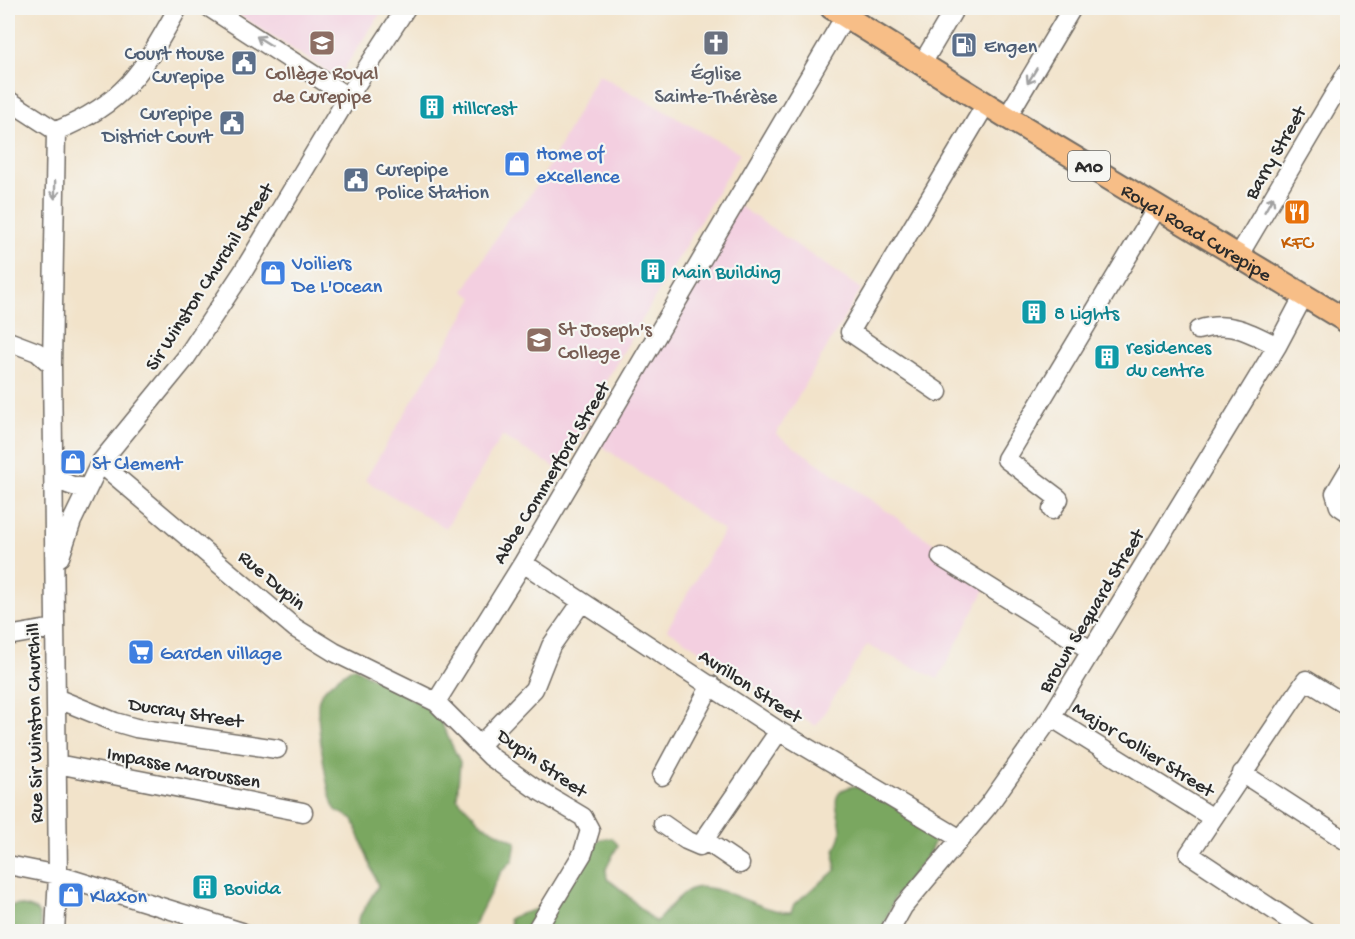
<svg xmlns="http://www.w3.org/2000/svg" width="1355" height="939" viewBox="0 0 1355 939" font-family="'Gochi Hand',sans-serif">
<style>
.built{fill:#f3cfe0}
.forest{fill:#7aa760;stroke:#526946;stroke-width:1.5}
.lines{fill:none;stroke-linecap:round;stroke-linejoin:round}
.minor-casing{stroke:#716b63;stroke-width:21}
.major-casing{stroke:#716b63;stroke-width:26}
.minor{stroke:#fff;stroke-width:18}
.major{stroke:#f7be87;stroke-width:22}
.oneway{stroke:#a0a0a0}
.labels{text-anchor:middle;stroke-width:4.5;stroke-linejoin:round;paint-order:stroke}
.shield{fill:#f6f6f2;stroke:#686867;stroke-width:1.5}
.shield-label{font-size:18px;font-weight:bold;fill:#2b2b2b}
.service-label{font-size:20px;fill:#4e5e75;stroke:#f6f6f2;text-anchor:start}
.education-label{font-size:20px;fill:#785e54;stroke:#f6f6f2}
.worship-label{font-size:20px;fill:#5b616d;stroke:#f6f6f2}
.culture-label{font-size:20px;fill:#0d838f;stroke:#f6f6f2;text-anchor:start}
.shop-label{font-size:20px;fill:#366cbe;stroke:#f6f6f2;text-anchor:start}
.street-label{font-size:20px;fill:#2b2b2b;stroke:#f6f6f2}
.food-label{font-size:20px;fill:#c56008;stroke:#f6f6f2}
</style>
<rect width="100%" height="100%" fill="#f6f6f2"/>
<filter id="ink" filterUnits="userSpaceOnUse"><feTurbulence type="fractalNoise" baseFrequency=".0167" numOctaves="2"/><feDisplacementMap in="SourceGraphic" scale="12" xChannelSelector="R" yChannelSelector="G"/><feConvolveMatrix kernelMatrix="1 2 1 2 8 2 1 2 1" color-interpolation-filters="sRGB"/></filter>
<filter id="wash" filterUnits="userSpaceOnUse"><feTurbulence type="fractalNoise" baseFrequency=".008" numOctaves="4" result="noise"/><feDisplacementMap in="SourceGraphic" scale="24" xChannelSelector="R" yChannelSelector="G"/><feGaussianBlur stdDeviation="1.35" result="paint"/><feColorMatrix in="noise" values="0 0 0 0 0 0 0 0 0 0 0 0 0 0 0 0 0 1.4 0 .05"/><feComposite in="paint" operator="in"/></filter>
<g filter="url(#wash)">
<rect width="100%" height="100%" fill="#f2e3ca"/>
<path class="built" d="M228,8H384L338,78Z
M598,74L740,153L605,383L607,393L561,471L502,436L446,528L365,480L474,298L464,291L510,215L523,205L548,168Z
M735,203L861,289L776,434L989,582L938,679L867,645L816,726L667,629L724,531L596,442Z"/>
<path class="forest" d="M353,667L436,712L460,762L457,798L483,825L516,842L513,860L501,872L471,931H358V919L378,886L353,819C348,816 340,813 336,810C327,800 315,713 319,699C323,686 342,675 353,667Z
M854,786C883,797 915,815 936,839L928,855L895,897L881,931L513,932L509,919C519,912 533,913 543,905C567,885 576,838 612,838L618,845L606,869L607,879C626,891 638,908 656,922C666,912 679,894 691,889C713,879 765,914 791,912L794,904L836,870C835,865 834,857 835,851C836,845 841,839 841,833C842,814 823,792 854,786Z
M18,905C39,909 41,910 41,931H8V906Z"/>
</g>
<g filter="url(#ink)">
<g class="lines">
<defs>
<path id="minor" d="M210,8L348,97
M923,62L955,8
M8,100L56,131
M1007,117L1072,8
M56,131C126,103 143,70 178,8
M1239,255L1348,71
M1198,330C1229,320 1250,332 1277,346
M8,341L37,352L52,365
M938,392L850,332L986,104
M100,463L295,628L334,652L436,702L491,757L533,787L583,817L590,830L583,853L535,932
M1348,471L1335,493L1339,506L1348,512
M54,472C64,484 71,488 88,487
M1052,510L1059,499L1006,459L1158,206
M60,557L72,521L100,463L185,359L244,270L348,97L406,8
M941,557L1092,651
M523,563L779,731L959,838
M8,636L54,628
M56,698L115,722L136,728L277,749
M436,702L523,563L845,16
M1051,717L1213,818
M480,745L534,689L551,646L582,602
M57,764L303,812
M1242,773L1348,842
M662,776L711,685
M663,824L686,840L700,846L779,731
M706,841L740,864
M8,865L58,875L242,932
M55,932L58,875L52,365L56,131
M889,932L903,907L988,806L1051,717L1277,346L1304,295
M1307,932L1189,854L1306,680L1348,706"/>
<g id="major">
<path id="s1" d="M832,8L1007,117L1348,322"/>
</g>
</defs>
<use href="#minor" class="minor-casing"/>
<use href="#major" class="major-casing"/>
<use href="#minor" class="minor"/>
<use href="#major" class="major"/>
</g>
<defs><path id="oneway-shaft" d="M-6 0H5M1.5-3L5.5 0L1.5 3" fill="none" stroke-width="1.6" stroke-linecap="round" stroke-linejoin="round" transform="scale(1.5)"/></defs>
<g class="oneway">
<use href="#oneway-shaft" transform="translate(264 41) rotate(-148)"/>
<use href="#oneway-shaft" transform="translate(1032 76) rotate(121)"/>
<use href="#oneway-shaft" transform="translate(55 190) rotate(91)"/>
<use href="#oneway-shaft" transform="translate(1269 204) rotate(-60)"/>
</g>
</g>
<defs>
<symbol id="university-square" viewBox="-11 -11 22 22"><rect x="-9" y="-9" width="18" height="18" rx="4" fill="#8d6e63" stroke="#f6f6f2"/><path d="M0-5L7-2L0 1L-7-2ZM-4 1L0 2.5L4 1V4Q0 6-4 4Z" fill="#fff"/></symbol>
<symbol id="church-square" viewBox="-11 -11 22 22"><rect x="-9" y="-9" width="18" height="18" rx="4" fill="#6b7280" stroke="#f6f6f2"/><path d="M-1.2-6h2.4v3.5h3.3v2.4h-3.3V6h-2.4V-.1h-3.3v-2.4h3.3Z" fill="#fff"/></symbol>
<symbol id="fuel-square" viewBox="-11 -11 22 22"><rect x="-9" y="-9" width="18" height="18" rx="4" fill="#5c6f8a" stroke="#f6f6f2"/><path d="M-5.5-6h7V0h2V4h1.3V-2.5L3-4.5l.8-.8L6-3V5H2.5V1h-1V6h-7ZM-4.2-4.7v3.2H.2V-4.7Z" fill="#fff"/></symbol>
<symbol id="civic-square" viewBox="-11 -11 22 22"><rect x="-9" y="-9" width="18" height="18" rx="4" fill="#5c6f8a" stroke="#f6f6f2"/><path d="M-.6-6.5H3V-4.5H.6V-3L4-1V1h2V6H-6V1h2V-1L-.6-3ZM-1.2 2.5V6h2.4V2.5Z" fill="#fff"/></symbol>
<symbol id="building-square" viewBox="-11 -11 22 22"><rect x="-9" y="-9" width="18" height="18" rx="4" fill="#0f9aa8" stroke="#f6f6f2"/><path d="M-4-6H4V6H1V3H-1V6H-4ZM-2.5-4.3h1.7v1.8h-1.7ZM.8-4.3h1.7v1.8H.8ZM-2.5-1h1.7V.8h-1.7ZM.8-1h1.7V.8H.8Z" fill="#fff"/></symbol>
<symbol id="shop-square" viewBox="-11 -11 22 22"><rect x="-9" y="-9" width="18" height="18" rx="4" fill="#3f7fe0" stroke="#f6f6f2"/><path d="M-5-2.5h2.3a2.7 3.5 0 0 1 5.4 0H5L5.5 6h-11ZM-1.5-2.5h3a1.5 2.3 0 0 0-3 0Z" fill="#fff"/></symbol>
<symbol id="restaurant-square" viewBox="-11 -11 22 22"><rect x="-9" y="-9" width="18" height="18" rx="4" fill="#e8710a" stroke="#f6f6f2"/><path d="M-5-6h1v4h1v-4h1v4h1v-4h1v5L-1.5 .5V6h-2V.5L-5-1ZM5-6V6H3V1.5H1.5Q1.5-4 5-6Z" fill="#fff"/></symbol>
<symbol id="school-square" viewBox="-11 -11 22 22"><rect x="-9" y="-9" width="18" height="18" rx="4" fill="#8d6e63" stroke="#f6f6f2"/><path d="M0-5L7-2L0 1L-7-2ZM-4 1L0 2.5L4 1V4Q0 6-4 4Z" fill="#fff"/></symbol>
<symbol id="supermarket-square" viewBox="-11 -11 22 22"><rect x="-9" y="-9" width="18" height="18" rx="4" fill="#3f7fe0" stroke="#f6f6f2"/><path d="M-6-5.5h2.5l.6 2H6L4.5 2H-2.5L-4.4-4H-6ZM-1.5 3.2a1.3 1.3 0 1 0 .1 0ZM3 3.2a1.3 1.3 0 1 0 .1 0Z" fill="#fff"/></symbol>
</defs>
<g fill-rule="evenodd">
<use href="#university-square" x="307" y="28" width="30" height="30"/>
<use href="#church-square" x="701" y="28" width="30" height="30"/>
<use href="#fuel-square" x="949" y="30" width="30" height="30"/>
<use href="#civic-square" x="229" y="48" width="30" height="30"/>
<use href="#building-square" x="417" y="92" width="30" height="30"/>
<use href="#civic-square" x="217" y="108" width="30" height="30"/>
<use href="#shop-square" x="502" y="149" width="30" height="30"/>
<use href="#civic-square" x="341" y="165" width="30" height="30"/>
<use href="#restaurant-square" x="1282" y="197" width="30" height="30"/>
<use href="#building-square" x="638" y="256" width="30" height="30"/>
<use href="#shop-square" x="258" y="258" width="30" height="30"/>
<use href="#building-square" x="1019" y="297" width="30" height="30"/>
<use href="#school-square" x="524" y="325" width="30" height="30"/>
<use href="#building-square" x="1092" y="342" width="30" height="30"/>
<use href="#shop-square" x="58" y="447" width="30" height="30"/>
<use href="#supermarket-square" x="126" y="637" width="30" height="30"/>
<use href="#building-square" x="190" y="872" width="30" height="30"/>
<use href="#shop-square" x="56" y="880" width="30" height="30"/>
</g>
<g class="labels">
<rect class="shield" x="1068" y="151" width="42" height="30" rx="4.5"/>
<g class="shield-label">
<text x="1089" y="172">A10</text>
</g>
<g class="service-label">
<text x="984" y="52">Engen</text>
<text x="224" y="59" text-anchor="end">Court House<tspan x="224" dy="23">Curepipe</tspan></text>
<text x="212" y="119" text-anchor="end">Curepipe<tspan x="212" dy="23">District Court</tspan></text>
<text x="376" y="175">Curepipe<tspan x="376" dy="23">Police Station</tspan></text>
</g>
<g class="education-label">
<text x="322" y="79">Collège Royal<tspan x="322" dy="23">de Curepipe</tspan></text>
<text x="558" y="335" text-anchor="start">St Joseph's<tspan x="558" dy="23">College</tspan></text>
</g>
<g class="worship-label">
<text x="716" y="79">Église<tspan x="716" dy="23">Sainte-Thérèse</tspan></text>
</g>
<g class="culture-label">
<text x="452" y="114">Hillcrest</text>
<text x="672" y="278">Main Building</text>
<text x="1054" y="319">8 Lights</text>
<text x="1126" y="353">residences<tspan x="1126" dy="23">du centre</tspan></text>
<text x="224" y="894">Bovida</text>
</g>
<g class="shop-label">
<text x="536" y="159">Home of<tspan x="536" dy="23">excellence</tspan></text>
<text x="292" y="269">Voiliers<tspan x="292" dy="23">De L'Ocean</tspan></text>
<text x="92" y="469">St Clement</text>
<text x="160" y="659">Garden village</text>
<text x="90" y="902">Klaxon</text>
</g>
<g class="street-label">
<text transform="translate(1274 152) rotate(-60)" y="7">Barry Street</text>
<text dy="7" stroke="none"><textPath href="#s1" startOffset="428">Royal Road Curepipe</textPath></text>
<text transform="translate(208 276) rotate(-57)" y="7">Sir Winston Churchil Street</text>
<text transform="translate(550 472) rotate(-59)" y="7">Abbe Commerford Street</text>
<text transform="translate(273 579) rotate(40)" y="7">Rue Dupin</text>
<text transform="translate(1090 610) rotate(-59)" y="7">Brown Sequard Street</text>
<text transform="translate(751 685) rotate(33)" y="7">Avrillon Street</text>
<text transform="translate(186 711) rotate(9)" y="7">Ducray Street</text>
<text transform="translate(33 723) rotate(-91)" y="7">Rue Sir Winston Churchill</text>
<text transform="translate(1144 748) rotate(32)" y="7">Major Collier Street</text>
<text transform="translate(543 762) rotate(35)" y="7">Dupin Street</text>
<text transform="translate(184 766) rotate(11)" y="7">Impasse Maroussen</text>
</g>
<g class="food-label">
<text x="1297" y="248">KFC</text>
</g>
</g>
<rect width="1355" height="939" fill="none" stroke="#f6f6f2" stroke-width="30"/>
</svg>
